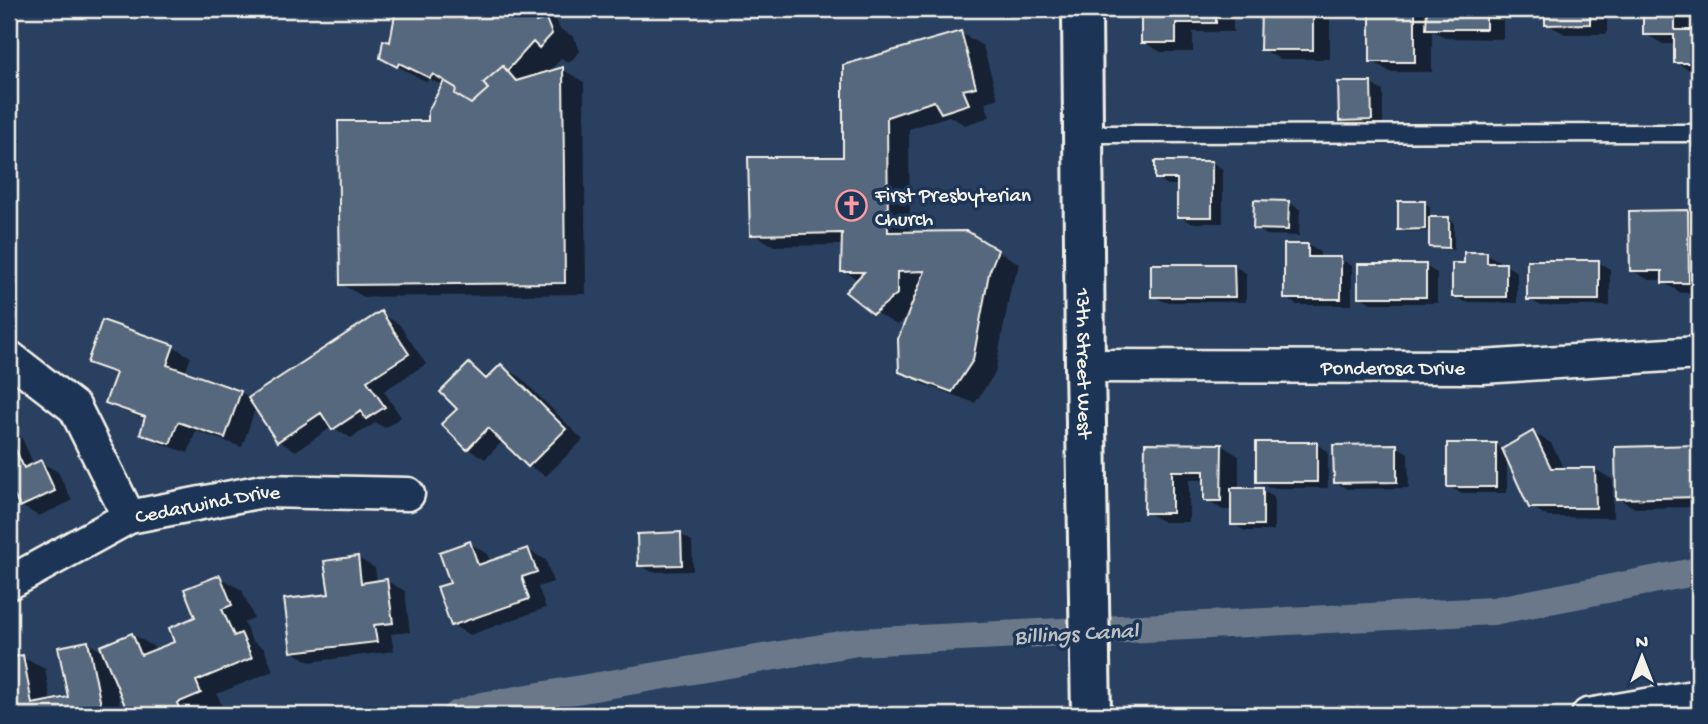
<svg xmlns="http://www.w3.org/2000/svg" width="1708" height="724" viewBox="0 0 1708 724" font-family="'Gochi Hand',sans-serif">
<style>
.shadow{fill:#0007}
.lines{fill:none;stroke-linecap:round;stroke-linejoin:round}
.canal{stroke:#6a788a;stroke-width:28}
.building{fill:#56677d;stroke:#f4f1e8;stroke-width:2}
.lane-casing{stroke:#f4f1e8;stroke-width:21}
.street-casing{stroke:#f4f1e8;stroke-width:37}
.secondary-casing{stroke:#f4f1e8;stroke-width:44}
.lane{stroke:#1d3557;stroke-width:16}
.street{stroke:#1d3557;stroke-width:32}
.secondary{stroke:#1d3557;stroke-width:38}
.labels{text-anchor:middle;stroke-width:7;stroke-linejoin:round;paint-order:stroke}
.poi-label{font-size:21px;fill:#f4f1e8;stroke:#1d3557;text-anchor:start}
.street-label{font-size:21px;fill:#f4f1e8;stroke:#1d3557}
.water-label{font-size:23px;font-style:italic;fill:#bdc1c2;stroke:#1d3557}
</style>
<rect width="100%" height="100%" fill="#2a4060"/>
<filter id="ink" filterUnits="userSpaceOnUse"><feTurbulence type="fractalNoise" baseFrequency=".0143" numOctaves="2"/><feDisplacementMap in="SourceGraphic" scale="14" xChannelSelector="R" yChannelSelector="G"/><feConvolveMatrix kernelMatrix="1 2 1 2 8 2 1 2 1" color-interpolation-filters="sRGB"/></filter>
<g filter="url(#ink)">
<path class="shadow" d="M398,9H548L553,12L560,29L574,37L580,51L569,63L561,58L549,73L562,69L584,82L586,294L364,297L341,284L430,123L444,86L429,79L427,82L381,57L391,44Z
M1143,9H1245V14H1233V32H1193V52H1161L1143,42Z
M1262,9H1330V59H1280L1262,49Z
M1372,9H1503V39L1446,38L1432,30V72H1390L1372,61Z
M1520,9H1607V34H1565L1547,24V19H1537Z
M1626,9H1692V32L1699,36V65L1691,60V64L1699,69V72H1693L1675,62L1676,44H1663L1645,34V16H1640Z
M961,33L983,46L998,99L985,102L990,117L965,125L949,116L909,129L910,233H967L1020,264L1011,287L995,373L975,403L923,384L901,371L910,315L897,325L874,312L859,280L843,271V245L774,246L752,233L845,159Z
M1371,84L1383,91V126L1352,127L1340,120Z
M1211,162L1223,169V223H1191L1179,216V185H1168L1156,178Z
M1288,202L1300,209L1299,236L1267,235L1255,228Z
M1424,203L1430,206V219H1448L1454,222V250L1436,249L1431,246V231L1406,232L1400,229Z
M1688,212L1699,219V292L1681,293L1663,282V280H1649L1631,270Z
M1308,245L1320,252V259H1340L1352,266V305H1297L1286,298Z
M1487,254L1499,261V265H1505L1517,272V303L1465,302L1453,296Z
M1598,262L1610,269V306H1541L1529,299Z
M1234,266L1246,273V302H1165L1153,296Z
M1425,266L1437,273V303H1371L1359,296Z
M382,314L399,324L426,364L384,391L401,417L385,428L376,423L351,438L332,427L296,451L278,441L256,407L242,447L196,431L188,453L159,443L142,433L146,420L125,412L107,402L117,376L89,362L103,322L174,347L191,357L185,373L241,392L251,399Z
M469,365L490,378L501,366L519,376L583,440L546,476L529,466L503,441L485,459L468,449L459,409Z
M9,429L21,436L34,465L41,462L58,472L72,501L39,516L21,506L20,502L9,507Z
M1533,433L1551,443L1564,469H1595L1613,480V518L1548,517L1530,506L1507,457V493H1461L1449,486L1496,445L1504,450Z
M1316,444L1328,451V488H1269L1257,481Z
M1147,445H1221L1239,456V490H1262L1274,497V531H1245L1233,524V510H1223L1206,500V480H1189V522H1164L1146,512Z
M1396,446L1408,453L1409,488L1347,489L1335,482Z
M1699,447V507L1635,508L1617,498V449Z
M680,534L692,541L693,571L652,572L640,565Z
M470,543L487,554L491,563L528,550L546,560L553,582L538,587L546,608L470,635L452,625Z
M358,558L375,568L377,582L387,581L405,591L410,632L391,634L394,651L310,662L292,651Z
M219,577L242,590L254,618L244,622L252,641L264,648L273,671L217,694L222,706L198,715H131L117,683L116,684L122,715H9V659L22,657L45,669L51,702L70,699L88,643L105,653L132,634L154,647L156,651L177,643L197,618Z"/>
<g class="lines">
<path class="canal" d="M456,715L482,706L857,642L1493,611L1699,571"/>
</g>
<path class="building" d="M396,9H530L536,22L546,19L552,34L539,48L533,42L507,71L503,66L483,83L488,89L471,104L455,94L456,88L433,74L430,78L399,63L397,67L380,58L383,40L390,42Z
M1141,9H1216V23H1176V43H1141Z
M1261,9H1313V50H1260Z
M1370,9H1415V62H1370Z
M1427,9H1486V29H1426Z
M1518,9H1590V24L1545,25V9Z
M1643,9H1675V30H1692V63H1674V35H1643Z
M961,31L976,87L963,90L969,104L941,113L934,101L887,117L888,232L967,231L998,250L989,273L973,360L952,392L899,372L898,339L925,271L897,272V294L873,314L845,292L864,272H841L842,233L750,235L748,157H843V65Z
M503,66L516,81L563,67L565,283L340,285L338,121H428V111L444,81L456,88L455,94L471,104L488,89L483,83Z
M1338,82H1371L1372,120L1339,121Z
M1155,161H1212V217H1177V179H1155Z
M1254,200L1289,201L1288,230L1253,229Z
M1398,201H1425V229L1398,230Z
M1688,210L1689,283H1662V271H1630L1629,211Z
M1429,217H1449V248L1429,247Z
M1284,244H1308V257H1341V299H1284Z
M1464,252H1487V263H1506V297H1452V263H1464Z
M1527,260H1599V300H1527Z
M1151,264H1234L1235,297H1151Z
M1358,264H1426V297H1358Z
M381,311L409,354L367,381L385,407L366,419L361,411L332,430L321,413L277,442L248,398Z
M102,320L174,345L167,365L241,391L225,438L178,422L170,444L140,434L145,417L105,403L116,373L87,363Z
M469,363L486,379L501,364L566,429L528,467L488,428L467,450L441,424L457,409L440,392Z
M1533,431L1551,468H1595L1596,508H1529L1502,449Z
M9,436L24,468L41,460L55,491L20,507L11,489L9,490Z
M1256,442H1317V482H1256Z
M1145,443L1222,444L1221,501H1204V471H1172V513H1144Z
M1447,443H1496V487H1447Z
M1397,444V482L1334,483L1333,445Z
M1699,445V497L1616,499L1615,447Z
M1231,488H1263V525H1231Z
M681,532L682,565L638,566L637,534Z
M470,541L478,565L528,548L537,572L522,577L529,599L451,626L437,587L450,583L439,552Z
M358,556L361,583L387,579L393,623L374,625L377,642L291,652L284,599L329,594L324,561Z
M220,575L232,605L222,609L234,636L241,633L252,658L196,681L201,693L177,703L182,715H129L100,646L132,633L141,655L174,642L169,628L195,617L184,589Z
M88,641L103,715H9V658L23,655L32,704L68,697L58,647Z"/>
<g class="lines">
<defs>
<path id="lane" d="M1082,134L1699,133"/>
<g id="street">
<path d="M9,357L75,408L129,517"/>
<path id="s1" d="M1085,366L1482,367L1699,353"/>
<path id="s2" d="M9,583L129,517L263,491L408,494"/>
<path d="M1588,715L1699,696"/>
</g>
<g id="secondary">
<path id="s3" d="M1082,9L1085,366L1091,715"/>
</g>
</defs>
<use href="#lane" class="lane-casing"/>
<use href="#street" class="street-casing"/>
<use href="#secondary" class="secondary-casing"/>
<use href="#lane" class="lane"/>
<use href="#street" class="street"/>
<use href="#secondary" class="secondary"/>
</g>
</g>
<defs>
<symbol id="church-ring" viewBox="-11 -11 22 22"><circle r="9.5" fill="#1d3557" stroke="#ff9aa2" stroke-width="1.5"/><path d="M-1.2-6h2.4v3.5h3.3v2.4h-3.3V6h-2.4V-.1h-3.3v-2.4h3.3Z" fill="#ff9aa2"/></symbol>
</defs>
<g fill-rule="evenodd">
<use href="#church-ring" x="834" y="188" width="35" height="35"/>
</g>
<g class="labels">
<g class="poi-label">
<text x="875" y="201">First Presbyterian<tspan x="875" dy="24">Church</tspan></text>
</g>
<g class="street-label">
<text dy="7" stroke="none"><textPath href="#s3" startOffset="354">13th Street West</textPath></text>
<text dy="7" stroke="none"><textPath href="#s1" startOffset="308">Ponderosa Drive</textPath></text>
<text dy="7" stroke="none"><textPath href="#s2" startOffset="217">Cedarwind Drive</textPath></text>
</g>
<g class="water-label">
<text transform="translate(1076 632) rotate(-3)" y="8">Billings Canal</text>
</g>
</g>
<rect width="1708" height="724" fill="none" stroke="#1d3557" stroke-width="35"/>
<rect x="18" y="18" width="1673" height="689" fill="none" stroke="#f4f1e8" stroke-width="2.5" filter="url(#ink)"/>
<g transform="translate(1642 657)" stroke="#1d3557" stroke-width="5" paint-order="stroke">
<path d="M0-5L12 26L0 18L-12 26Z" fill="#f4f1e8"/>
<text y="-10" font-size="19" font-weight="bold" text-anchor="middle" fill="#f4f1e8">N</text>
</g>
</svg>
